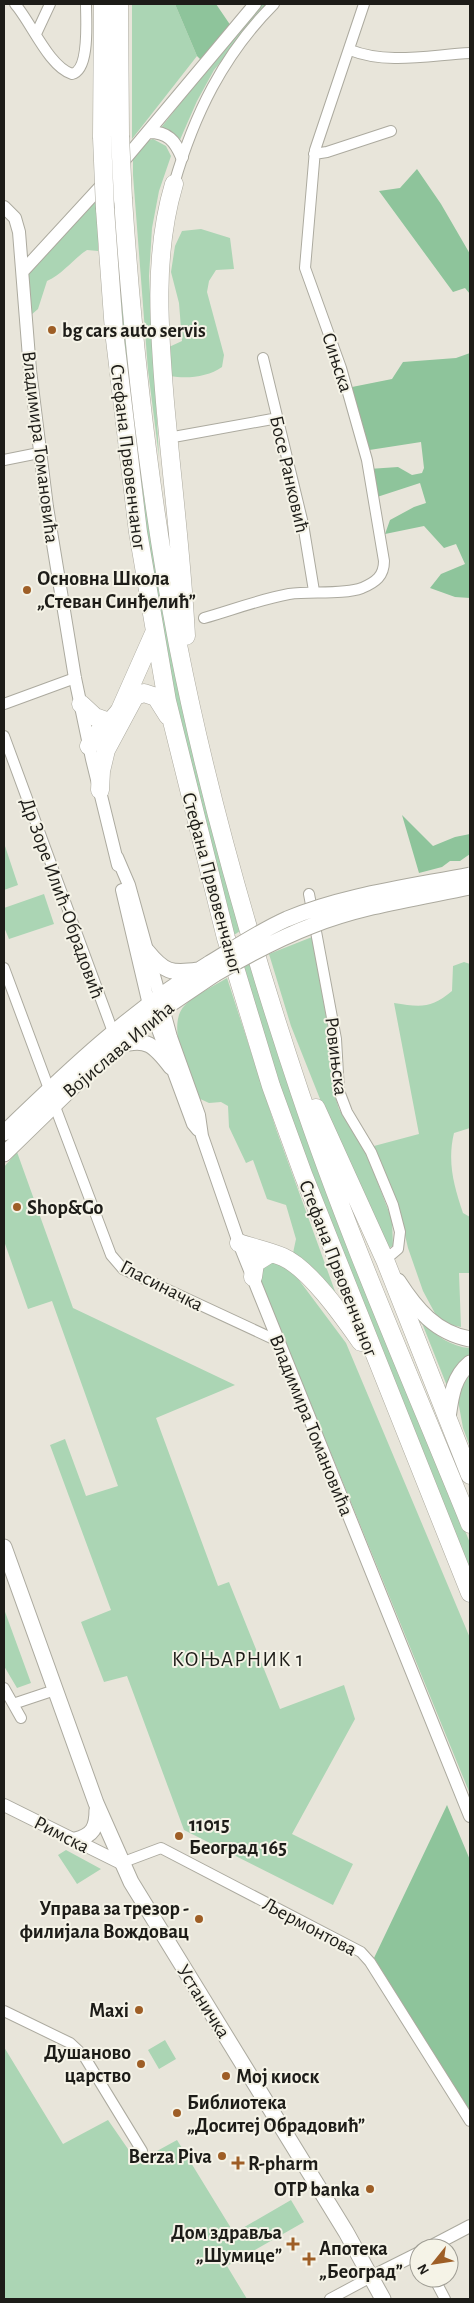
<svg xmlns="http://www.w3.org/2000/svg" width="474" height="2303" viewBox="0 0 474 2303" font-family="'Alegreya Sans',sans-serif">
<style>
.green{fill:#abd5b4}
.forest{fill:#8ec49b}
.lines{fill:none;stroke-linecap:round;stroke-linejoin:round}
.minor-casing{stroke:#acaa9f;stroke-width:12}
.tertiary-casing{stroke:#acaa9f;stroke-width:14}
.secondary-casing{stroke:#acaa9f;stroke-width:17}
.trunk-casing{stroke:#acaa9f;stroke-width:19}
.minor{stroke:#fff;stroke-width:10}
.tertiary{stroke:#fff;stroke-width:12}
.secondary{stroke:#fff;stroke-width:15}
.trunk{stroke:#fff;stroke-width:18}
.secondary-bridge-casing{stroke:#acaa9f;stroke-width:17;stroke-linecap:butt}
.trunk-bridge-casing{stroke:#acaa9f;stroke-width:19;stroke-linecap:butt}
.secondary-bridge{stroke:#fff;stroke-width:15}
.trunk-bridge{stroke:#fff;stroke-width:18}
.poi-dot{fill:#9e5e26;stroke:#f5f3e7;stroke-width:2}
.labels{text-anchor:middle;stroke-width:4;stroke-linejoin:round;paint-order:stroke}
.poi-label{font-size:20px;font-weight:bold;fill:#1d1c18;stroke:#f5f3e7;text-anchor:start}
.street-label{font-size:20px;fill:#1d1c18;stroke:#f5f3e7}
.neighbourhood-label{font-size:21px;letter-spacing:1px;fill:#1d1c18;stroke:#f5f3e7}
</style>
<rect width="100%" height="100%" fill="#e8e5da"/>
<path class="green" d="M132,4H175L197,56L132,139Z
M261,4H268L214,70L197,101L179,142L160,129L250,15Z
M153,139L166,146L171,156L159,191L152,228L149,276L159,457L148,370L133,175V159L147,141Z
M116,178L141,431L243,929L231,937C216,876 200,814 187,753C157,624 137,491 126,360C120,300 113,239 116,178Z
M98,197V251L87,250C73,259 63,274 47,281L38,309L31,315L28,296L29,269Z
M201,229L230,238L234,269L216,270L209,281L207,292L224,355L222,367C208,377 187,379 170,376L169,347L182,341L179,303L171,272L175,246L182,231Z
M4,843L18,885L4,890Z
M44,894L54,924L9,939L4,927V908Z
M312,937L329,1033L335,1096L339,1109L361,1143L374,1173L392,1220L393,1246L388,1248L324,1109L291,1026L269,954Z
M464,962L470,964V1128L454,1133C447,1162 454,1186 463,1213L470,1217V1273H459L461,1327L451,1325L438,1319L423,1291L408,1248L400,1214L374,1146L419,1134L394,1003C420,1007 431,1009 452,991L453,966Z
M251,963L365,1285L470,1543V1576L312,1181L241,969Z
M227,978L276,1129L340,1305L293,1253L296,1239L286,1205L267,1199L253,1160L246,1163L229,1127L228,1106L221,1102L209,1103L196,1097C189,1074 165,1025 185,1005C196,994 214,986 227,978Z
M17,1152L73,1308L235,1385L156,1418L218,1586L229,1582L280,1709L344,1685L355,1719L292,1834L353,1864L333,1905L184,1830L127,1676L104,1682L81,1622L111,1610L50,1445L65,1439L86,1496L118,1486L52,1301L28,1309L4,1241V1167Z
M272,1258L287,1264L346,1343L470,1638V1794L257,1272Z
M422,1323C436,1335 451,1347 470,1348V1357L447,1386Z
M470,1370V1447L463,1428L457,1395Z
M4,1609L31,1683L17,1688L4,1666Z
M66,1850L101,1869L77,1884L58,1855Z
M165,2040L176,2059L159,2069L148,2050Z
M4,2047L63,2144L108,2120L137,2162L177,2140L234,2233L291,2200L304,2222L227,2266L247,2299H4Z"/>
<path class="forest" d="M175,4H216L233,29L205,64L197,56Z
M417,169L441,204L470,254V294L465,288L453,292L379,191L400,188Z
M470,353V598L455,597L430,588L441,574L465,564L456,544L444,548L424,526L385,534L390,520L414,507L426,503L420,483L374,498L369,469L398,467L412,475L422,473L424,468L421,442L363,451L347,388L392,379L403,362L456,358Z
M402,815L433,846L455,837L470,834V854L460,861H450L442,867L419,873Z
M447,1805L470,1860V2113L374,1958Z"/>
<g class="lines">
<defs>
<path id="minor" d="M15,4C31,22 49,67 72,74C90,70 86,21 86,5
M36,34L50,4
M350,50C388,65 430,55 470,53
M314,154L327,152L391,131
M174,184C194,115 223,55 274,4
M263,358L303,524L314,591
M168,438L278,418
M4,460L39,453
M204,618C232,610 261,599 289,594C311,591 343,595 362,588C376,582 384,576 384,561L367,460L341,368L305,268L315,150L364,4
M4,704L75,678
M4,736L113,1032
M309,894L336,1039L339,1091L347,1112L371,1152L393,1205L400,1232L398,1249L385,1260
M4,968L49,1089
M54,1104L111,1255L123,1269L280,1342
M4,1688L21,1718
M13,1704L55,1690
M121,1863L161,1848L361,1952L370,1962L470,2121
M4,2011L70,2043L84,2056L142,2151
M434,2278L445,2299
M330,2299L371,2277"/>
<path id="tertiary" d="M149,132C168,132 175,141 182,157
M4,207L15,218L19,232L30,370L47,507L75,678L92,759L118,865
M23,271L115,171L255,4
M117,857L129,885L171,1037L199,1115L202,1136L239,1243L470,1816
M122,890L149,1005L193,1124L198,1130
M4,1805L121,1863
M428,2248L470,2226
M371,2277L419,2253"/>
<path id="secondary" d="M147,951C164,972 171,974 198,970
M119,1046C146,1036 155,1046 171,1067
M4,1133C68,1071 133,1009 210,963
M4,1154L113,1048L138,1026L215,974
M398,1281C416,1309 436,1333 470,1339
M448,1418C451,1397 453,1377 470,1363
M4,1547L96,1803L131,1882L346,2232L383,2299
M75,1840C93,1836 97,1827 97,1810"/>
<path id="trunk" d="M119,4L120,136
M102,137L103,4
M174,184C153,254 159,330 165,402C172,480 182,558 186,636
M123,199C133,348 150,499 178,645C208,797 251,947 300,1093C349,1239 412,1381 470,1524
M105,209L114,331L138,532L167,701L226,938L271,1086L303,1174L470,1593
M81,704L95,717L109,722
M89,746C96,730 111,724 120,710L155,631
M100,790L101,771L106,750L135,696L144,693L156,697L168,716
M316,1108L385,1260L470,1475
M239,1243C254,1248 269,1251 283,1257C310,1269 344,1318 361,1342
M253,1277L255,1263L271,1253"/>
</defs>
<use href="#minor" class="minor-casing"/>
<use href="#tertiary" class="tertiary-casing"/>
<use href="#secondary" class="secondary-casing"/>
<use href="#trunk" class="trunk-casing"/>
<use href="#minor" class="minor"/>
<use href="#tertiary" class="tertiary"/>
<use href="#secondary" class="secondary"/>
<use href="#trunk" class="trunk"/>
<defs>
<path id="secondary-bridge" d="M210,963C235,948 260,931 287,919C345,895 409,887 470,875
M215,974C246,956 277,939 311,926C361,906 417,898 470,887"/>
<path id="trunk-bridge" d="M120,136L123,199
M102,137L105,209"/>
</defs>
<use href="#secondary-bridge" class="secondary-bridge-casing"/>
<use href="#trunk-bridge" class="trunk-bridge-casing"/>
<use href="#secondary-bridge" class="secondary-bridge"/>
<use href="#trunk-bridge" class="trunk-bridge"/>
</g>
<g class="poi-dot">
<circle cx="52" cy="330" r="5"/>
<circle cx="27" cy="590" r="5"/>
<circle cx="17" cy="1207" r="5"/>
<circle cx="179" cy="1836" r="5"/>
<circle cx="199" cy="1919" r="5"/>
<circle cx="139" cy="2010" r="5"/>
<circle cx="141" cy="2064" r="5"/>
<circle cx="226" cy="2076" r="5"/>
<circle cx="177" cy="2113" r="5"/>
<circle cx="222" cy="2156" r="5"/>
<path d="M235.5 2155.5h5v5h5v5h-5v5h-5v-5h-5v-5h5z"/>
<circle cx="370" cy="2189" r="5"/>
<path d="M290.5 2236.5h5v5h5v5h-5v5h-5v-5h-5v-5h5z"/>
<path d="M306.5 2251.5h5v5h5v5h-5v5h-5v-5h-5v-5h5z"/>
</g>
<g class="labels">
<g class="poi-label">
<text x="62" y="337">bg cars auto servis</text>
<text x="37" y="585">Основна Школа<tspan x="37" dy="23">„Стеван Синђелић”</tspan></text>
<text x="27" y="1214">Shop&amp;Go</text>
<text x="189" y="1831">11015<tspan x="189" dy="23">Београд 165</tspan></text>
<text x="189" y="1915" text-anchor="end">Управа за трезор -<tspan x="189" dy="23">филијала Вождовац</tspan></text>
<text x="129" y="2017" text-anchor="end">Maxi</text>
<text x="131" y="2059" text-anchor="end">Душаново<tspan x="131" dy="23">царство</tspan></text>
<text x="236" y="2083">Мој киоск</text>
<text x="187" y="2109">Библиотека<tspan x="187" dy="23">„Доситеј Обрадовић”</tspan></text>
<text x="212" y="2163" text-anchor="end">Berza Piva</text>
<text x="248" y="2170">R-pharm</text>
<text x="360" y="2196" text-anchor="end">OTP banka</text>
<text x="282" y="2239" text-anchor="end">Дом здравља<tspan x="282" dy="23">„Шумице”</tspan></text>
<text x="319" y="2255">Апотека<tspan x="319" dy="23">„Београд”</tspan></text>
</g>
<g class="street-label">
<text transform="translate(338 362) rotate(72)" y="7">Сињска</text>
<text transform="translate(41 447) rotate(83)" y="7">Владимира Томановића</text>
<text transform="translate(129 457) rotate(83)" y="7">Стефана Првовенчаног</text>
<text transform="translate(290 474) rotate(77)" y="7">Босе Ранковић</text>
<text transform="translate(213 883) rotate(75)" y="7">Стефана Првовенчаног</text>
<text transform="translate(63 898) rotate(70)" y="7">Др Зоре Илић-Обрадовић</text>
<text transform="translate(118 1049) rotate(-40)" y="7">Војислава Илића</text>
<text transform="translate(337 1056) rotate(83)" y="7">Ровињска</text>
<text transform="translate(339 1268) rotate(69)" y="7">Стефана Првовенчаног</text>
<text transform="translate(162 1285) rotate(27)" y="7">Гласиначка</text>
<text transform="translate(312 1425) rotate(68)" y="7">Владимира Томановића</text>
<text transform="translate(62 1834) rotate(27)" y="7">Римска</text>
<text transform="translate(310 1926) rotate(28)" y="7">Љермонтова</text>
<text transform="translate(204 2001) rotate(58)" y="7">Устаничка</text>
</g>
<g class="neighbourhood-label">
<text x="238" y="1666">КОЊАРНИК 1</text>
</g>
</g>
<rect width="474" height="2303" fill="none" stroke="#1d1c18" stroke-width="10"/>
<g transform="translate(434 2263) rotate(240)"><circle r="24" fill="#f5f3e7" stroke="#9f9d94"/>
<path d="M0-4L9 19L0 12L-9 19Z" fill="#9e5e26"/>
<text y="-8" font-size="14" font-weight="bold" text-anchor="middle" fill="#1d1c18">N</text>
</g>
</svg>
